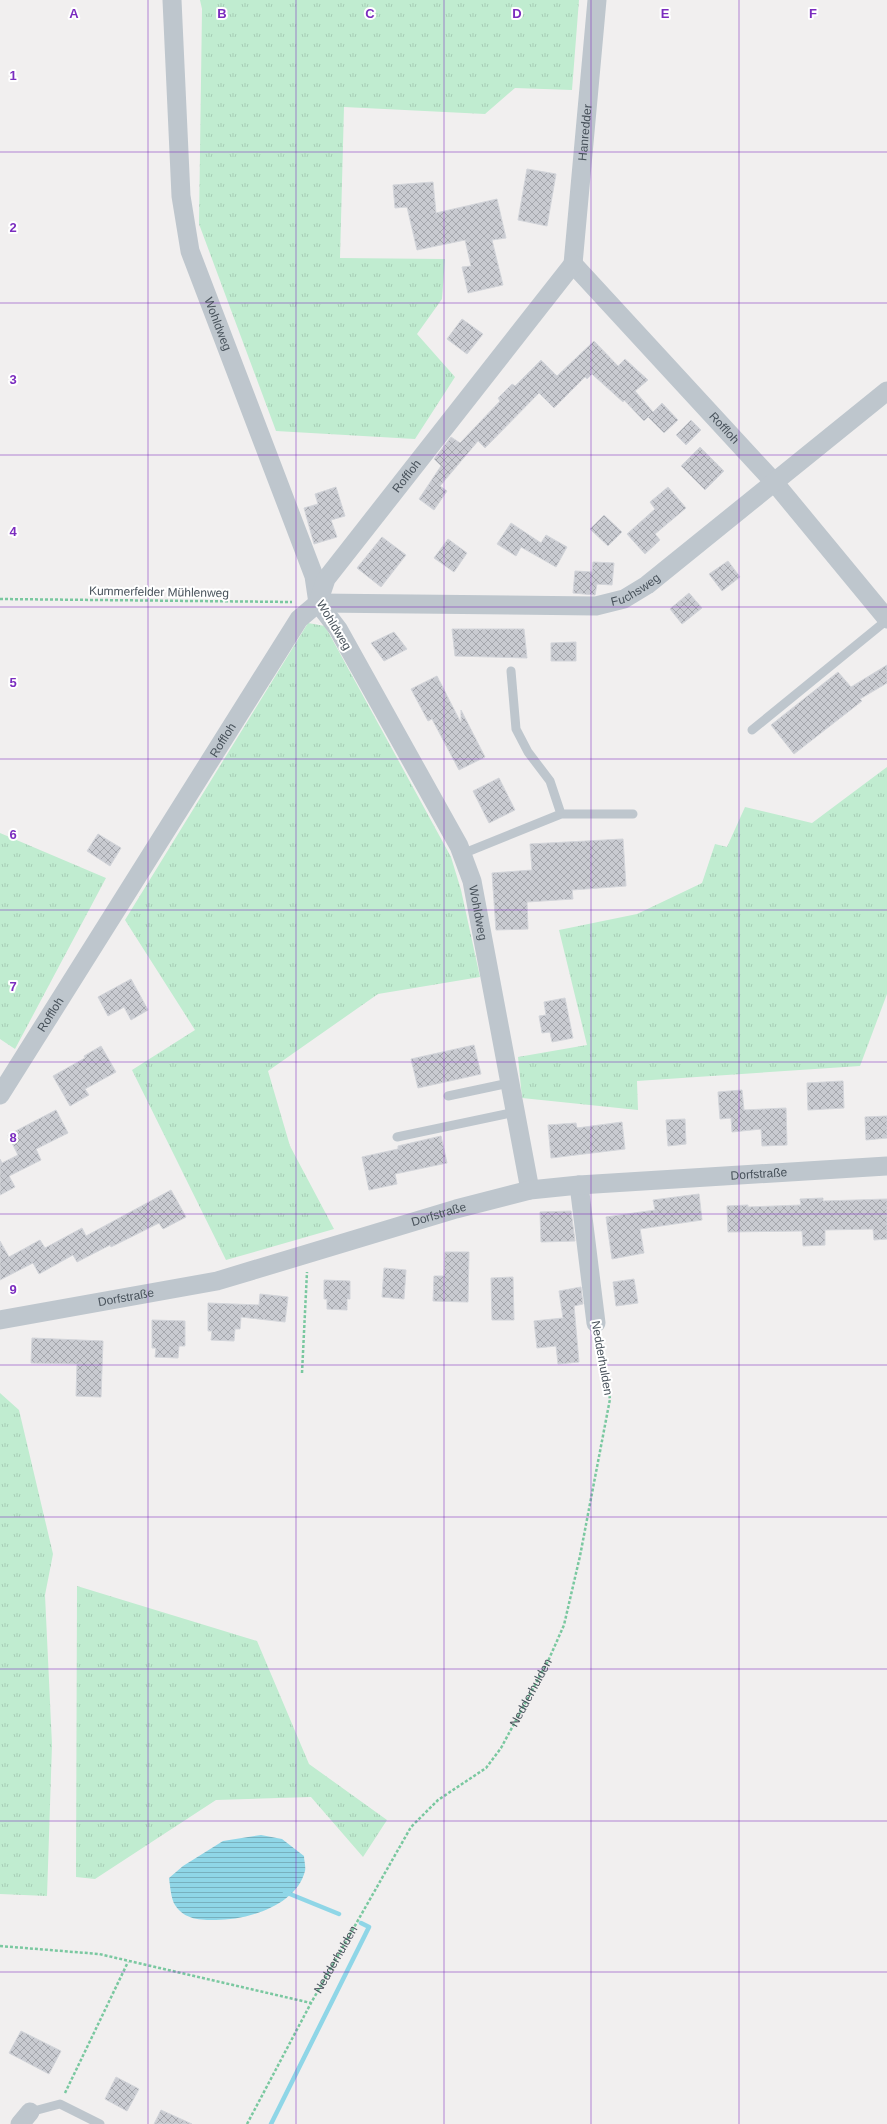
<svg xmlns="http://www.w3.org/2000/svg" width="887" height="2124" viewBox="0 0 887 2124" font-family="Helvetica,sans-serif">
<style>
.grass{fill:url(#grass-tufts)}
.water{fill:url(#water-rules)}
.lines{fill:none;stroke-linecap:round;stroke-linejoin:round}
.stream{stroke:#8fd6e7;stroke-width:4.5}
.building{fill:url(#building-cross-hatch);stroke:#d3d5da}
.path{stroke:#7ac8a0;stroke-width:2.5;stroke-dasharray:3 2;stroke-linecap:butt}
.service{stroke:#bec6cd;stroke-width:9}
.minor{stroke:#bec6cd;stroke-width:19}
.grid{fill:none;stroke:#7b2cbf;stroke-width:1;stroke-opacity:0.55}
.labels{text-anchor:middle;stroke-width:4;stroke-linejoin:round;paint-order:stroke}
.street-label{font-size:12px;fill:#48525b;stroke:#fff}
.grid-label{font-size:13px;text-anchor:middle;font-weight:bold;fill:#7b2cbf;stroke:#fff;stroke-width:4;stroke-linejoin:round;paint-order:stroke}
</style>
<defs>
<pattern id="grass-tufts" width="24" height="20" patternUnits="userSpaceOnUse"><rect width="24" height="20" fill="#c0ecd0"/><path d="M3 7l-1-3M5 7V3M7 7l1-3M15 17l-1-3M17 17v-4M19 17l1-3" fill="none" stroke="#a6ccb5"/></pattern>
<pattern id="water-rules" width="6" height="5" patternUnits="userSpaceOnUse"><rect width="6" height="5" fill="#8fd6e7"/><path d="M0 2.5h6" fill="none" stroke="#77b0be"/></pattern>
<pattern id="building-cross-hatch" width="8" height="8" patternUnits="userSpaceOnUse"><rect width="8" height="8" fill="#c9cbd1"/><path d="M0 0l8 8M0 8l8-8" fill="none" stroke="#a5a7ad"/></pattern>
</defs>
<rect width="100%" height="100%" fill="#f1efef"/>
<path class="grass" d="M200,0H579L572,90L515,88L485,114L344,107L340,258L445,259L442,299L417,334L455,377L415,439L276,431L199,224L202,9Z
M308,623L325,626L451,857L461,890L480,977L378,994L268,1071L290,1146L334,1229L226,1260L132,1070L195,1030L125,920Z
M887,767V994L860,1066L637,1081L638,1110L522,1098L518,1057L587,1045L559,930L637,914L702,883L715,844L727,847L745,807L812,823Z
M0,833L106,878L15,1049L0,1039Z
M0,1393L19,1410L53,1554L45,1595L52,1745L47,1896L0,1894Z
M77,1586L257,1641L309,1764L387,1820L363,1857L311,1797L216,1800L95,1879L76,1877Z"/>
<path class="water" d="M261,1835L282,1839L304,1856C304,1860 306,1867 305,1871C296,1906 247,1920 216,1920C200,1920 185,1920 175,1905C171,1899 170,1885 169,1878L183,1866L223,1841Z"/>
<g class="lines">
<path class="stream" d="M285,1892L339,1914
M271,2124L369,1927L361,1923"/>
</g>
<path class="building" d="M527,169L556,174L547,226L518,220Z
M433,182L436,213L497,199L506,238L492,240L503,285L468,293L462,267L471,266L465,240L417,250L407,207L395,208L393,185Z
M462,319L483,334L467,354L447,339Z
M594,341L618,366L625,359L648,380L635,391L653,412L662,403L678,420L664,433L648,417L650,415L644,421L624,400L623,402L592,374L587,379L585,377L554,408L539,393L485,448L478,441L440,486L447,491L434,510L419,499L441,466L434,459L451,437L460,443L500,401L498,398L512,384L515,386L541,360L557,376Z
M691,420L701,430L686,445L676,435Z
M700,447L724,471L705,490L681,466Z
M336,487L345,516L331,520L337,537L314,544L304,508L318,504L315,494Z
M668,487L686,508L655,534L660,540L645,554L627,534L655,509L650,502Z
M604,515L622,532L608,546L590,529Z
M511,523L541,543L546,535L567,547L556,567L521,547L516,556L497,544Z
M382,537L406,555L381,587L357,568Z
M448,539L467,553L454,572L434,558Z
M728,561L740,577L722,591L709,574Z
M593,562L614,563L612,585L597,584L595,595L573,593L575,571L592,572Z
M689,593L702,608L682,624L670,609Z
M452,629H524L527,658L455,656Z
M394,632L407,649L384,661L371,643Z
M576,642V661H551V643Z
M887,665V683L860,699L862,701L794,754L771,725L838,672L851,687Z
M437,676L461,723V710L485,757L459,770L432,719L428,721L411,689Z
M499,778L515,810L489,823L473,791Z
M98,834L121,848L110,866L87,851Z
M623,839L626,886L572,890L573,899L527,902L528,929L496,930L492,873L532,870L530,844Z
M131,979L148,1010L131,1020L124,1007L108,1016L98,997Z
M565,998L573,1038L552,1042L550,1032L542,1033L539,1016L546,1015L544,1002Z
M474,1045L481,1074L418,1088L411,1059Z
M101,1046L116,1072L85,1089L89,1095L70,1106L53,1076L85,1058L84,1056Z
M843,1081L844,1108L808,1110L807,1083Z
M742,1090L744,1110L786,1108L787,1145L762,1146L761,1129L732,1132L731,1118L720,1119L718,1092Z
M56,1110L68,1133L36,1149L41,1160L9,1176L15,1187L0,1195V1159L2,1163L18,1155L8,1135Z
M887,1116V1138L866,1140L865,1117Z
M685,1119L686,1144L668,1146L666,1120Z
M622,1122L625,1149L551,1158L548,1125L576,1123L577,1128Z
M441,1136L447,1163L395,1174L397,1184L369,1190L362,1157L398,1149V1146Z
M171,1190L186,1217L163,1229L159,1223L111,1247L110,1245L77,1262L73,1255L39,1274L33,1263L0,1280V1241L9,1257L40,1240L45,1248L82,1228L86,1236Z
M699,1194L702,1220L640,1229L644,1253L612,1259L606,1217L655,1210L653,1200Z
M823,1198V1201L887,1199V1239L874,1240L873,1229L825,1230V1245L803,1246L802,1231L728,1232L727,1206L748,1205V1207L801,1205L800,1199Z
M571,1211L575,1241L541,1242L540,1212Z
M445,1252H469L468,1302L433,1301L434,1276H444Z
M384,1268L406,1270L404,1299L382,1297Z
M513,1277L514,1320H492L491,1278Z
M634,1279L638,1303L616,1306L613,1282Z
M324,1280L350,1281V1299H347V1310L327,1309V1299H324Z
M581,1287L583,1304L574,1306L579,1362L558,1364L556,1346L537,1348L534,1321L563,1318L559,1291Z
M260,1294L288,1297L285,1322L241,1317L240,1329H235L234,1341L211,1340L212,1331H208V1303L259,1305Z
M152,1320L185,1321V1346H179L178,1358L155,1357L156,1348H152Z
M32,1338L103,1341L101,1397L76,1396L77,1364L31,1363Z
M21,2031L61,2051L49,2074L9,2053Z
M116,2077L139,2089L127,2111L105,2099Z
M161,2110L192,2124H154Z"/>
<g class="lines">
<g class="path">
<path d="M0,599L292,602"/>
<path d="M302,1373L307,1272"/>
<path d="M0,1946L99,1954L311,2003"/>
<path d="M65,2093L128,1962"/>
<path id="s1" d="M247,2124L311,2003L411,1827L438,1800L486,1768L501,1748L549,1659L564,1625L580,1556L610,1399L599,1340"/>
</g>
<path class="service" d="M511,671L516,729L528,752L550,781L561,814
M752,730L887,620
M462,854L561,814H633
M448,1096L509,1083
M397,1137L515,1112
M30,2112L60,2104L100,2124"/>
<g class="minor">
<path id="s2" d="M172,0L181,196L190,251L314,576L318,603L338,629L459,846L472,881L530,1190"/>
<path id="s3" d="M573,264L774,482L887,619"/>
<path id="s4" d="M573,264L597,0"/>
<path id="s5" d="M318,603L596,606L624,599L647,585L887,391"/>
<path id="s6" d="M0,1095L299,619L318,603L326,579L573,264"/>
<path d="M579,1185L596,1323"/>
<path id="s7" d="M0,1320L217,1281L456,1209L530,1190L579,1185L887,1166"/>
<path d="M20,2124L30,2112"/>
</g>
</g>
<path class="grid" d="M148,0V2124M296,0V2124M444,0V2124M591,0V2124M739,0V2124M0,152H887M0,303H887M0,455H887M0,607H887M0,759H887M0,910H887M0,1062H887M0,1214H887M0,1365H887M0,1517H887M0,1669H887M0,1821H887M0,1972H887"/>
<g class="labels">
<g class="street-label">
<text dy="4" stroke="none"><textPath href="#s4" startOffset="132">Hanredder</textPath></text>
<text dy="4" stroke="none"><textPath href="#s2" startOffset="330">Wohldweg</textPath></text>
<text dy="4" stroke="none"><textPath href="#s3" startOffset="223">Roffloh</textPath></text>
<text dy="4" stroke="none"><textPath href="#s6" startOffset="743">Roffloh</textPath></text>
<text dy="4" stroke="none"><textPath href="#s5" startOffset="321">Fuchsweg</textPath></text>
<text transform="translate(159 592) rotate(1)" y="4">Kummerfelder Mühlenweg</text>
<text transform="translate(334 625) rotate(59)" y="4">Wohldweg</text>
<text dy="4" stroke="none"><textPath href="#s6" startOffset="419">Roffloh</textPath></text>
<text dy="4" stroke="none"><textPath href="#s2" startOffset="978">Wohldweg</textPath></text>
<text dy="4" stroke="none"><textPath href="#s6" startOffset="95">Roffloh</textPath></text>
<text dy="4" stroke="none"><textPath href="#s7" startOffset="776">Dorfstraße</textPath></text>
<text dy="4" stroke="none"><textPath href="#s7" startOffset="452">Dorfstraße</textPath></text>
<text dy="4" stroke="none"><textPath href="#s7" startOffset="128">Dorfstraße</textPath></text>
<text transform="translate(602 1358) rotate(80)" y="4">Nedderhulden</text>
<text dy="4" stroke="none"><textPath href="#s1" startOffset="523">Nedderhulden</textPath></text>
<text dy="4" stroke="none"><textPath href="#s1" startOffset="187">Nedderhulden</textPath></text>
</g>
</g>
<g class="grid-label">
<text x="74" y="18">A</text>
<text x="222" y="18">B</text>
<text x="370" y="18">C</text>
<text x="517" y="18">D</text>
<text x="665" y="18">E</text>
<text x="813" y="18">F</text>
<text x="13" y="80">1</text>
<text x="13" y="232">2</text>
<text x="13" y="384">3</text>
<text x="13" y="536">4</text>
<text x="13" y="687">5</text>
<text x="13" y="839">6</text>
<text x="13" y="991">7</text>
<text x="13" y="1142">8</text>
<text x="13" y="1294">9</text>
</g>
</svg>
